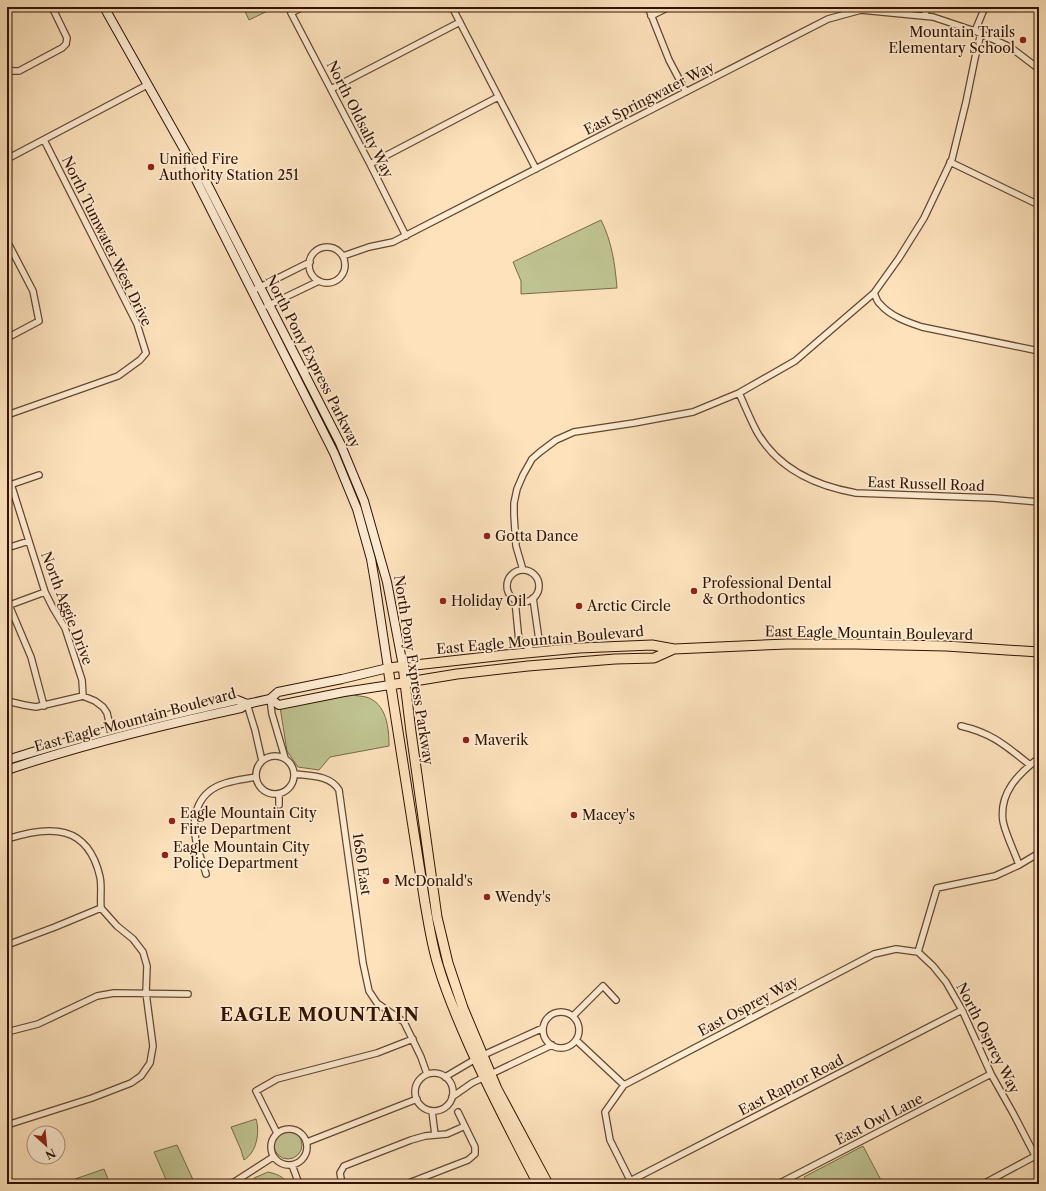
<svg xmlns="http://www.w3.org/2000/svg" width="1046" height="1191" viewBox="0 0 1046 1191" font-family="'Libre Caslon Text',serif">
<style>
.green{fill:#bfc391;stroke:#786b49}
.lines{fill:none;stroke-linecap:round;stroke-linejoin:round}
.street-casing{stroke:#654730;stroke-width:8}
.secondary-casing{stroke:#321301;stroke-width:10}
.primary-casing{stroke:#321301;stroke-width:11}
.street{stroke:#feecd3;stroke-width:5.5}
.secondary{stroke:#feecd3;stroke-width:8}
.primary{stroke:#fde2bc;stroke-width:9}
.poi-dot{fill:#8f2418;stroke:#feecd3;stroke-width:1.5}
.labels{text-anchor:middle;stroke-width:3.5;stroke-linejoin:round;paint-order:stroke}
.poi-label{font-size:14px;fill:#321301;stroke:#feecd3;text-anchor:start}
.street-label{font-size:14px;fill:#321301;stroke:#feecd3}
.district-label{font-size:18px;font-weight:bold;letter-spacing:1px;fill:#321301;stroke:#feecd3}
</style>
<rect width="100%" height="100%" fill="#fde2bc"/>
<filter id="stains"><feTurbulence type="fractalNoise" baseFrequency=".005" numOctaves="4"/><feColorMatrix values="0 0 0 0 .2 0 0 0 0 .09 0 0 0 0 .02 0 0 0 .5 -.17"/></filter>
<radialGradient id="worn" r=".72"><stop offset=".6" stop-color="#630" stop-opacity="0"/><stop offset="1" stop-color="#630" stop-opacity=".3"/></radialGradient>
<path class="green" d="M243,7H276L249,20Z
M601,220C612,242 615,264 617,288L521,294V281L513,262Z
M353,695C357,696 362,696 366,697C387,703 389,729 389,746L330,757L319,770L298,767L287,751L280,707Z
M256,1119C260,1132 257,1152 244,1160L241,1150L231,1127Z
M274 1145a14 14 0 1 1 28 0a14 14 0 1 1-28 0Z
M177,1145L195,1184H168L154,1152Z
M863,1146L883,1184H808L804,1177Z
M104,1169L110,1184H77L75,1179Z
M268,1172C276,1174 284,1176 287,1184H256L254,1178Z"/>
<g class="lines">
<defs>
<path id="street" d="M303,7L291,13L370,164L406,236
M452,7L536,169
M648,7L669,60L686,92
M651,16L669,7
M924,16L928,7
M975,31L985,7
M7,68L13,71H19L62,48L66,44L67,38L52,7
M331,89L460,22
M7,159L147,85
M950,162L1039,205
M370,164L498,97
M7,241L33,291L39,321L7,338
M309 265a18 18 0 1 1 36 0a18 18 0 1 1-36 0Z
M343,256L369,247L393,242L828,19L861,10L933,17L975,31L1010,47L1039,69
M252,291L310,262
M874,293C876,297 877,302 880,304C890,316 907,322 922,327L1039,351
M267,306L319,281
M739,393C745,406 750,419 757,432C778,469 816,486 856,493L994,498L1039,502
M7,415L118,376L140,360L146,353L137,324L44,140
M11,484L45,592L53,608L65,628L82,680L83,696
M7,486L39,475
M7,548L29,541
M507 586a16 16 0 1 1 32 0a16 16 0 1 1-32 0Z
M523,570L516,546L514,515V503L517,489L523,475L532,459L540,452L556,440L574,432L634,423L693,412L739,393L795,361L874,293L899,258L924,218L952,159L966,102L975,58L981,33
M515,600L519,642L528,647
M9,605L31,657L44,706
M7,606L45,592
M528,647L539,640L533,598
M7,680V694
M270,699L272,714L285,758
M7,701L24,705L36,707L83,696L95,701L103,707L107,713L111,730
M247,704L255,730L262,761
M961,726C992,733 1006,746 1030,765
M256 775a19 19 0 1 1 38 0a19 19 0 1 1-38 0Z
M294,774C310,776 330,775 339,790L363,963L369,991L377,1003L404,1022L421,1057L427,1074
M279,794V805
M7,839C50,825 88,824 100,877C102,887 100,897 101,908L117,926L133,939L143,952L147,966L146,993L153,1046L150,1063L141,1076L131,1083L92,1098L7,1125
M1019,865C1015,853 1005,833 1003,821C999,793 1018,774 1039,758
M206,874C203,863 198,852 196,841C191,815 198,791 226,783C236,780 246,779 256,777
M7,945L55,927L101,908
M918,952L933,966L946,982L962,1010L991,1074L1013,1113L1039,1163
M918,952L937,888L995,876L1019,865L1039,853
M543 1030a18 18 0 1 1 36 0a18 18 0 1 1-36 0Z
M573,1016L603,986L616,1000
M7,1032L38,1024L97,996L114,993L188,994
M576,1040L624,1085
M415 1092a19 19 0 1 1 38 0a19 19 0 1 1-38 0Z
M445,1077L479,1057L543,1028
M452,1097L472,1083L552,1045
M432,1111L435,1135
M271 1147a18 18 0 1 1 36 0a18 18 0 1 1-36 0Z
M277,1133L256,1091L277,1079L377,1053L413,1039
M307,1142L417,1099
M292,1165L299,1184
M630,1181L962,1010
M231,1184L273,1157
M342,1184L340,1173L344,1166L411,1140L425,1136L447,1134L465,1126
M406,1184L468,1160L475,1154V1147L458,1112
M632,1184L610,1140L605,1112L624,1085L874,954L896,949L918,952
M778,1184L991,1074
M983,1184L1039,1154"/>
<path id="secondary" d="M104,7L189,158L197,164L340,443L364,501L387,582L403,666
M270,699L279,705L344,692L390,685
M7,760C83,736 160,717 237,700L247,704
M7,770C84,744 162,725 241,708L247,704L270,699L278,692L342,679L388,668L375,582L371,559L357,509L334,453L190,168L189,158"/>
<path id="primary" d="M403,666L411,732L437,917L448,963L463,1008L497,1089L548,1184
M390,685L457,674L528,666L615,659L654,658L674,649
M538,1184C514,1138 490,1092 469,1045C458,1020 447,995 439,968C432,947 429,925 425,903L388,668L505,655L579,648L652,645L674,649L787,644H855L946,646L1039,652"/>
</defs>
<use href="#street" class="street-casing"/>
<use href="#secondary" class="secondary-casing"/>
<use href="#primary" class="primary-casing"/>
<use href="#street" class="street"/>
<use href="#secondary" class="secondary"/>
<use href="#primary" class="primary"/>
</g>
<g class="poi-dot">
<circle cx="1023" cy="40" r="4"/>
<circle cx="151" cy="167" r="4"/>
<circle cx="487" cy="536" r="4"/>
<circle cx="694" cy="591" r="4"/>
<circle cx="443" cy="601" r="4"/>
<circle cx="579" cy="606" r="4"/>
<circle cx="466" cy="740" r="4"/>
<circle cx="574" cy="815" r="4"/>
<circle cx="172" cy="821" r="4"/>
<circle cx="165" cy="855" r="4"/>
<circle cx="386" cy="881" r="4"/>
<circle cx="487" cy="897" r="4"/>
</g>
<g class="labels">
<g class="poi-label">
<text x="1015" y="37" text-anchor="end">Mountain Trails<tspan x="1015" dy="16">Elementary School</tspan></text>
<text x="159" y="164">Unified Fire<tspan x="159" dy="16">Authority Station 251</tspan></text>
<text x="495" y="541">Gotta Dance</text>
<text x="702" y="588">Professional Dental<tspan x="702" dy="16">&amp; Orthodontics</tspan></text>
<text x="451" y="606">Holiday Oil</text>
<text x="587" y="611">Arctic Circle</text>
<text x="474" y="745">Maverik</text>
<text x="180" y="818">Eagle Mountain City<tspan x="180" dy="16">Fire Department</tspan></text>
<text x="582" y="820">Macey's</text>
<text x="173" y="852">Eagle Mountain City<tspan x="173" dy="16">Police Department</tspan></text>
<text x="394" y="886">McDonald's</text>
<text x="495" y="902">Wendy's</text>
</g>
<g class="street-label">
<text transform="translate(649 98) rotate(-27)" y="5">East Springwater Way</text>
<text transform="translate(360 119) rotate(63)" y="5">North Oldsalty Way</text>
<text transform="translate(107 241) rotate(64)" y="5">North Tumwater West Drive</text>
<text transform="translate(313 361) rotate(63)" y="5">North Pony Express Parkway</text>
<text transform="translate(926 484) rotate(2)" y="5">East Russell Road</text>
<text transform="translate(67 608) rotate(69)" y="5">North Aggie Drive</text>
<text transform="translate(869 633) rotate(1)" y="5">East Eagle Mountain Boulevard</text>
<text transform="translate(540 640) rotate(-5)" y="5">East Eagle Mountain Boulevard</text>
<text transform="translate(414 670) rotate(81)" y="5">North Pony Express Parkway</text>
<text transform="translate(135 720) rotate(-15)" y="5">East Eagle Mountain Boulevard</text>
<text transform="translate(362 864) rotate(82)" y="5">1650 East</text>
<text transform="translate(748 1006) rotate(-28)" y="5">East Osprey Way</text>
<text transform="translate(988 1038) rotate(63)" y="5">North Osprey Way</text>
<text transform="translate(791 1085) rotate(-27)" y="5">East Raptor Road</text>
<text transform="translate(879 1119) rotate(-27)" y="5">East Owl Lane</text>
</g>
<g class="district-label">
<text x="320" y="1021">EAGLE MOUNTAIN</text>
</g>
</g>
<rect width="1046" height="1191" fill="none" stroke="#fde2bc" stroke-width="24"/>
<rect x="8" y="8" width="1030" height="1175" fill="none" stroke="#321301" stroke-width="2"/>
<rect x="12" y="12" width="1022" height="1167" fill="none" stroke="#321301"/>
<g transform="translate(46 1145) rotate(153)"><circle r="19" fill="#feecd3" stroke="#ac957f"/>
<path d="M0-3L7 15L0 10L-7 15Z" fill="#8f2418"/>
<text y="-6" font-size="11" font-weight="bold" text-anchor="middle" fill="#321301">N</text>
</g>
<rect width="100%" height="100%" filter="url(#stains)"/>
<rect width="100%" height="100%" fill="url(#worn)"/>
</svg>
